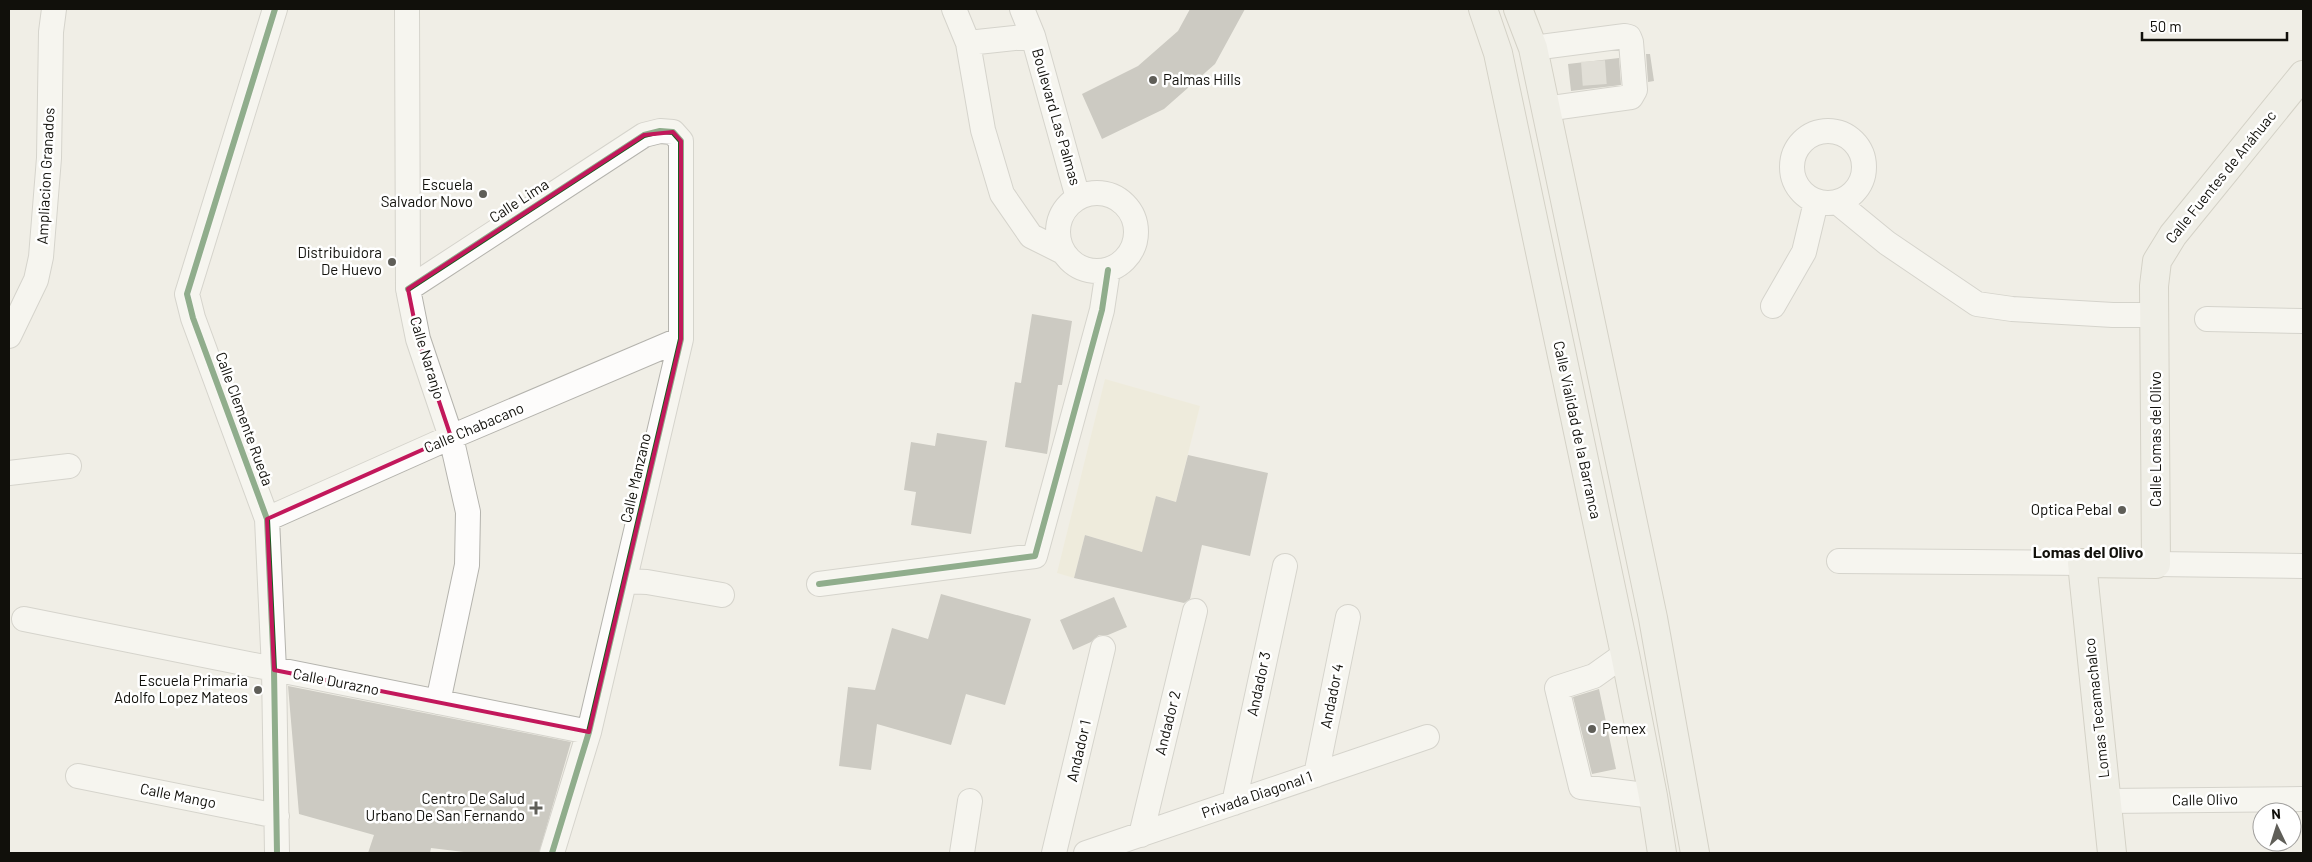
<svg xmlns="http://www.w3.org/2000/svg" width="2312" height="862" viewBox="0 0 2312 862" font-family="Barlow,sans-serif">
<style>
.green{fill:#ece7d1}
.building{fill:#9f9d97}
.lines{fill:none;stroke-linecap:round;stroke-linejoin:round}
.minor-tunnel{stroke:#cfcdc5;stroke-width:24;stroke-dasharray:24 12;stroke-linecap:butt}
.minor-casing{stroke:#b4b3ad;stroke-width:26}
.major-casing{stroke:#b1aea1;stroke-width:30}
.minor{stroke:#fdfcfb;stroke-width:24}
.major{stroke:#eeede7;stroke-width:28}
.cycleway-casing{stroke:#fff;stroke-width:9}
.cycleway{stroke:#1b5e20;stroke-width:6}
.marked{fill:none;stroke:#c2185b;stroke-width:4;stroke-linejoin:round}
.poi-dot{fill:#5f5e58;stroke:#fff;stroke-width:2}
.labels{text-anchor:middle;stroke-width:5;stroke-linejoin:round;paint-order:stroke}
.poi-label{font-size:15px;fill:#11100b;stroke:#fff;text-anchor:end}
.street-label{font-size:15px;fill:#11100b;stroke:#fff}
.neighbourhood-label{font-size:16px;font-weight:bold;fill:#11100b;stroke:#fff}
</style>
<rect width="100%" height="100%" fill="#f0eee6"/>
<path class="green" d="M1105,379L1200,406L1176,502L1157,496L1142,552L1085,535L1074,578L1057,573Z"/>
<path class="building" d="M1190,9H1245L1215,64L1164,109L1102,139L1082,94L1138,66L1178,31Z
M1646,54H1650L1654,81L1648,82Z
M1619,58L1621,85L1571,91L1568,64Z
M1032,314L1072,321L1062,385H1058L1047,454L1005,447L1015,382L1021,383Z
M937,433L987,441L971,534L911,525L916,492L904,490L911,442L935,446Z
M1188,455L1268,473L1250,556L1202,545L1190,599L1184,603L1074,578L1085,535L1142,552L1156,496L1176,502Z
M941,594L1031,619L1005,705L966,694L951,745L877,724L871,770L839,766L848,687L875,690L892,628L928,639Z
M1114,597L1127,627L1108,635H1099L1091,642L1073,650L1060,620Z
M288,686L571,742L539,853H472L431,848L430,853H368L374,835L299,814Z
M1599,689L1616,769L1592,774L1573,697Z"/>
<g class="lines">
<path class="minor-tunnel" d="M1593,61L1595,89"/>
<defs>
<path id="minor" d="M275,9L187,294L193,318L267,519L274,670L277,853
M407,9L408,289L418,339L451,437L468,512L467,565L438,702
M954,9L968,43L983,130L1002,194L1031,236L1063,252
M1022,9L1033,36L1078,198
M968,43L1033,36
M1533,48L1625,36L1629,37L1631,42L1635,90L1631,97L1545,109
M1792 167a36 36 0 1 1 72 0a36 36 0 1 1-72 0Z
M1058 232a39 39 0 1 1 78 0a39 39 0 1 1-78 0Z
M1837,202L1887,243L1977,304L2012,309L2113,315H2156
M408,289L644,135L660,131L673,132L681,141V339L589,732L552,853
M1773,306L1804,252L1816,202
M2207,319L2303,321
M9,336L36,280L41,257L49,158L51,32L54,9
M9,473L69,466
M267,519L451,437L681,339
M1839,561L2082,563
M2156,564L2303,566
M625,581L647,582L722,595
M819,584L1035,556L1102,310L1108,270
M24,619L589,732
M1625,654L1594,676L1557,688L1581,787L1653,796
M1316,775L1348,617
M78,776L277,816
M2106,801L2303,799
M1234,803L1285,566
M1141,835L1195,611
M962,853L970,801
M1054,853L1103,648
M1086,853L1427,737"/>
<path id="major" d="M1483,9L1498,53L1625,654L1653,796L1662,853
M1518,9L1533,48L1653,618L1695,853
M2112,853L2082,563L2156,564L2154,286L2157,261L2173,235L2303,75"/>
</defs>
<use href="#minor" class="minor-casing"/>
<use href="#major" class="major-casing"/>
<use href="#minor" class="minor"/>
<use href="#major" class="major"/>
<defs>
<path id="cycleway" d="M275,9L187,294L193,318L267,519L274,670L277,853
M408,289L644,135L660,131L673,132L681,141V339L589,732L552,853
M819,584L1035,556L1102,310L1108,270"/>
</defs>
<use href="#cycleway" class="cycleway-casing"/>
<use href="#cycleway" class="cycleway"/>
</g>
<path d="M0 0H2312V862H0ZM673,132L681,141V339L589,732L274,670L267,519L451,437L418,339L408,289L644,135Z" fill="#f0eee6" fill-opacity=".55" fill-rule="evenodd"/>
<path class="marked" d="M673,132L681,141V339L589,732L274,670L267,519L451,437L418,339L408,289L644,135Z"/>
<g class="poi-dot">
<circle cx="1153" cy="80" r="5"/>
<circle cx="483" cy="194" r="5"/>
<circle cx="392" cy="262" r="5"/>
<circle cx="2122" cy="510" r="5"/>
<circle cx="258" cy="690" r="5"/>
<circle cx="1592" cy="729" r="5"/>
<path d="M533.5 800.5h5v5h5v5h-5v5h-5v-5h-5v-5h5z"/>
</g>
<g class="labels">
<g class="poi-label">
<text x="1163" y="85" text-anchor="start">Palmas Hills</text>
<text x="473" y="190">Escuela<tspan x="473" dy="17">Salvador Novo</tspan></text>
<text x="382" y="258">Distribuidora<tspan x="382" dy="17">De Huevo</tspan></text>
<text x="2112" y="515">Optica Pebal</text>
<text x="248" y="686">Escuela Primaria<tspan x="248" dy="17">Adolfo Lopez Mateos</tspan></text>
<text x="1602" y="734" text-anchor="start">Pemex</text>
<text x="525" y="804">Centro De Salud<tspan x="525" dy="17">Urbano De San Fernando</tspan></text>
</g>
<g class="street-label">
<text transform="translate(1056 117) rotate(74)" y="5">Boulevard Las Palmas</text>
<text transform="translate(46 176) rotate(-87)" y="5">Ampliacion Granados</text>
<text transform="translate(2221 177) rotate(-51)" y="5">Calle Fuentes de Anáhuac</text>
<text transform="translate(519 201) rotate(-33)" y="5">Calle Lima</text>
<text transform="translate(427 358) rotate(73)" y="5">Calle Naranjo</text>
<text transform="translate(244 419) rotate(70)" y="5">Calle Clemente Rueda</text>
<text transform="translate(474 428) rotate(-23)" y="5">Calle Chabacano</text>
<text transform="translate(1577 430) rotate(78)" y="5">Calle Vialidad de la Barranca</text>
<text transform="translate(2156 439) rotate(-90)" y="5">Calle Lomas del Olivo</text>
<text transform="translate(636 478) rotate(-77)" y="5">Calle Manzano</text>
<text transform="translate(336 682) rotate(11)" y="5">Calle Durazno</text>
<text transform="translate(1259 684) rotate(-78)" y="5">Andador 3</text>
<text transform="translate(1332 696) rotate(-79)" y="5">Andador 4</text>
<text transform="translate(2097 708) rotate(-96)" y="5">Lomas Tecamachalco</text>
<text transform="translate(1168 723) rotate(-76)" y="5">Andador 2</text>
<text transform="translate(1079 751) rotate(-77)" y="5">Andador 1</text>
<text transform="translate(1257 795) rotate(-19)" y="5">Privada Diagonal 1</text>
<text transform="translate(178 796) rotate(11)" y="5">Calle Mango</text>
<text transform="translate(2205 800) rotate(-1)" y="5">Calle Olivo</text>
</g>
<g class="neighbourhood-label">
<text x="2088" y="558">Lomas del Olivo</text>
</g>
</g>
<rect width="2312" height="862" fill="none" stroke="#11100b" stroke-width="20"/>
<g transform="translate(2277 827) rotate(356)"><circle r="24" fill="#ffffff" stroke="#a09f9d"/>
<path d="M0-4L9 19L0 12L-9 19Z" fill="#5f5e58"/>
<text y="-8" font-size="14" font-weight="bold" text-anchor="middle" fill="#11100b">N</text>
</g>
<path d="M2142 32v8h145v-8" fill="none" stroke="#11100b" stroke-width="2.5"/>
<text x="2150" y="32" font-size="15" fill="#11100b" stroke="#ffffff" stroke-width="4" paint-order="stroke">50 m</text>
</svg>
